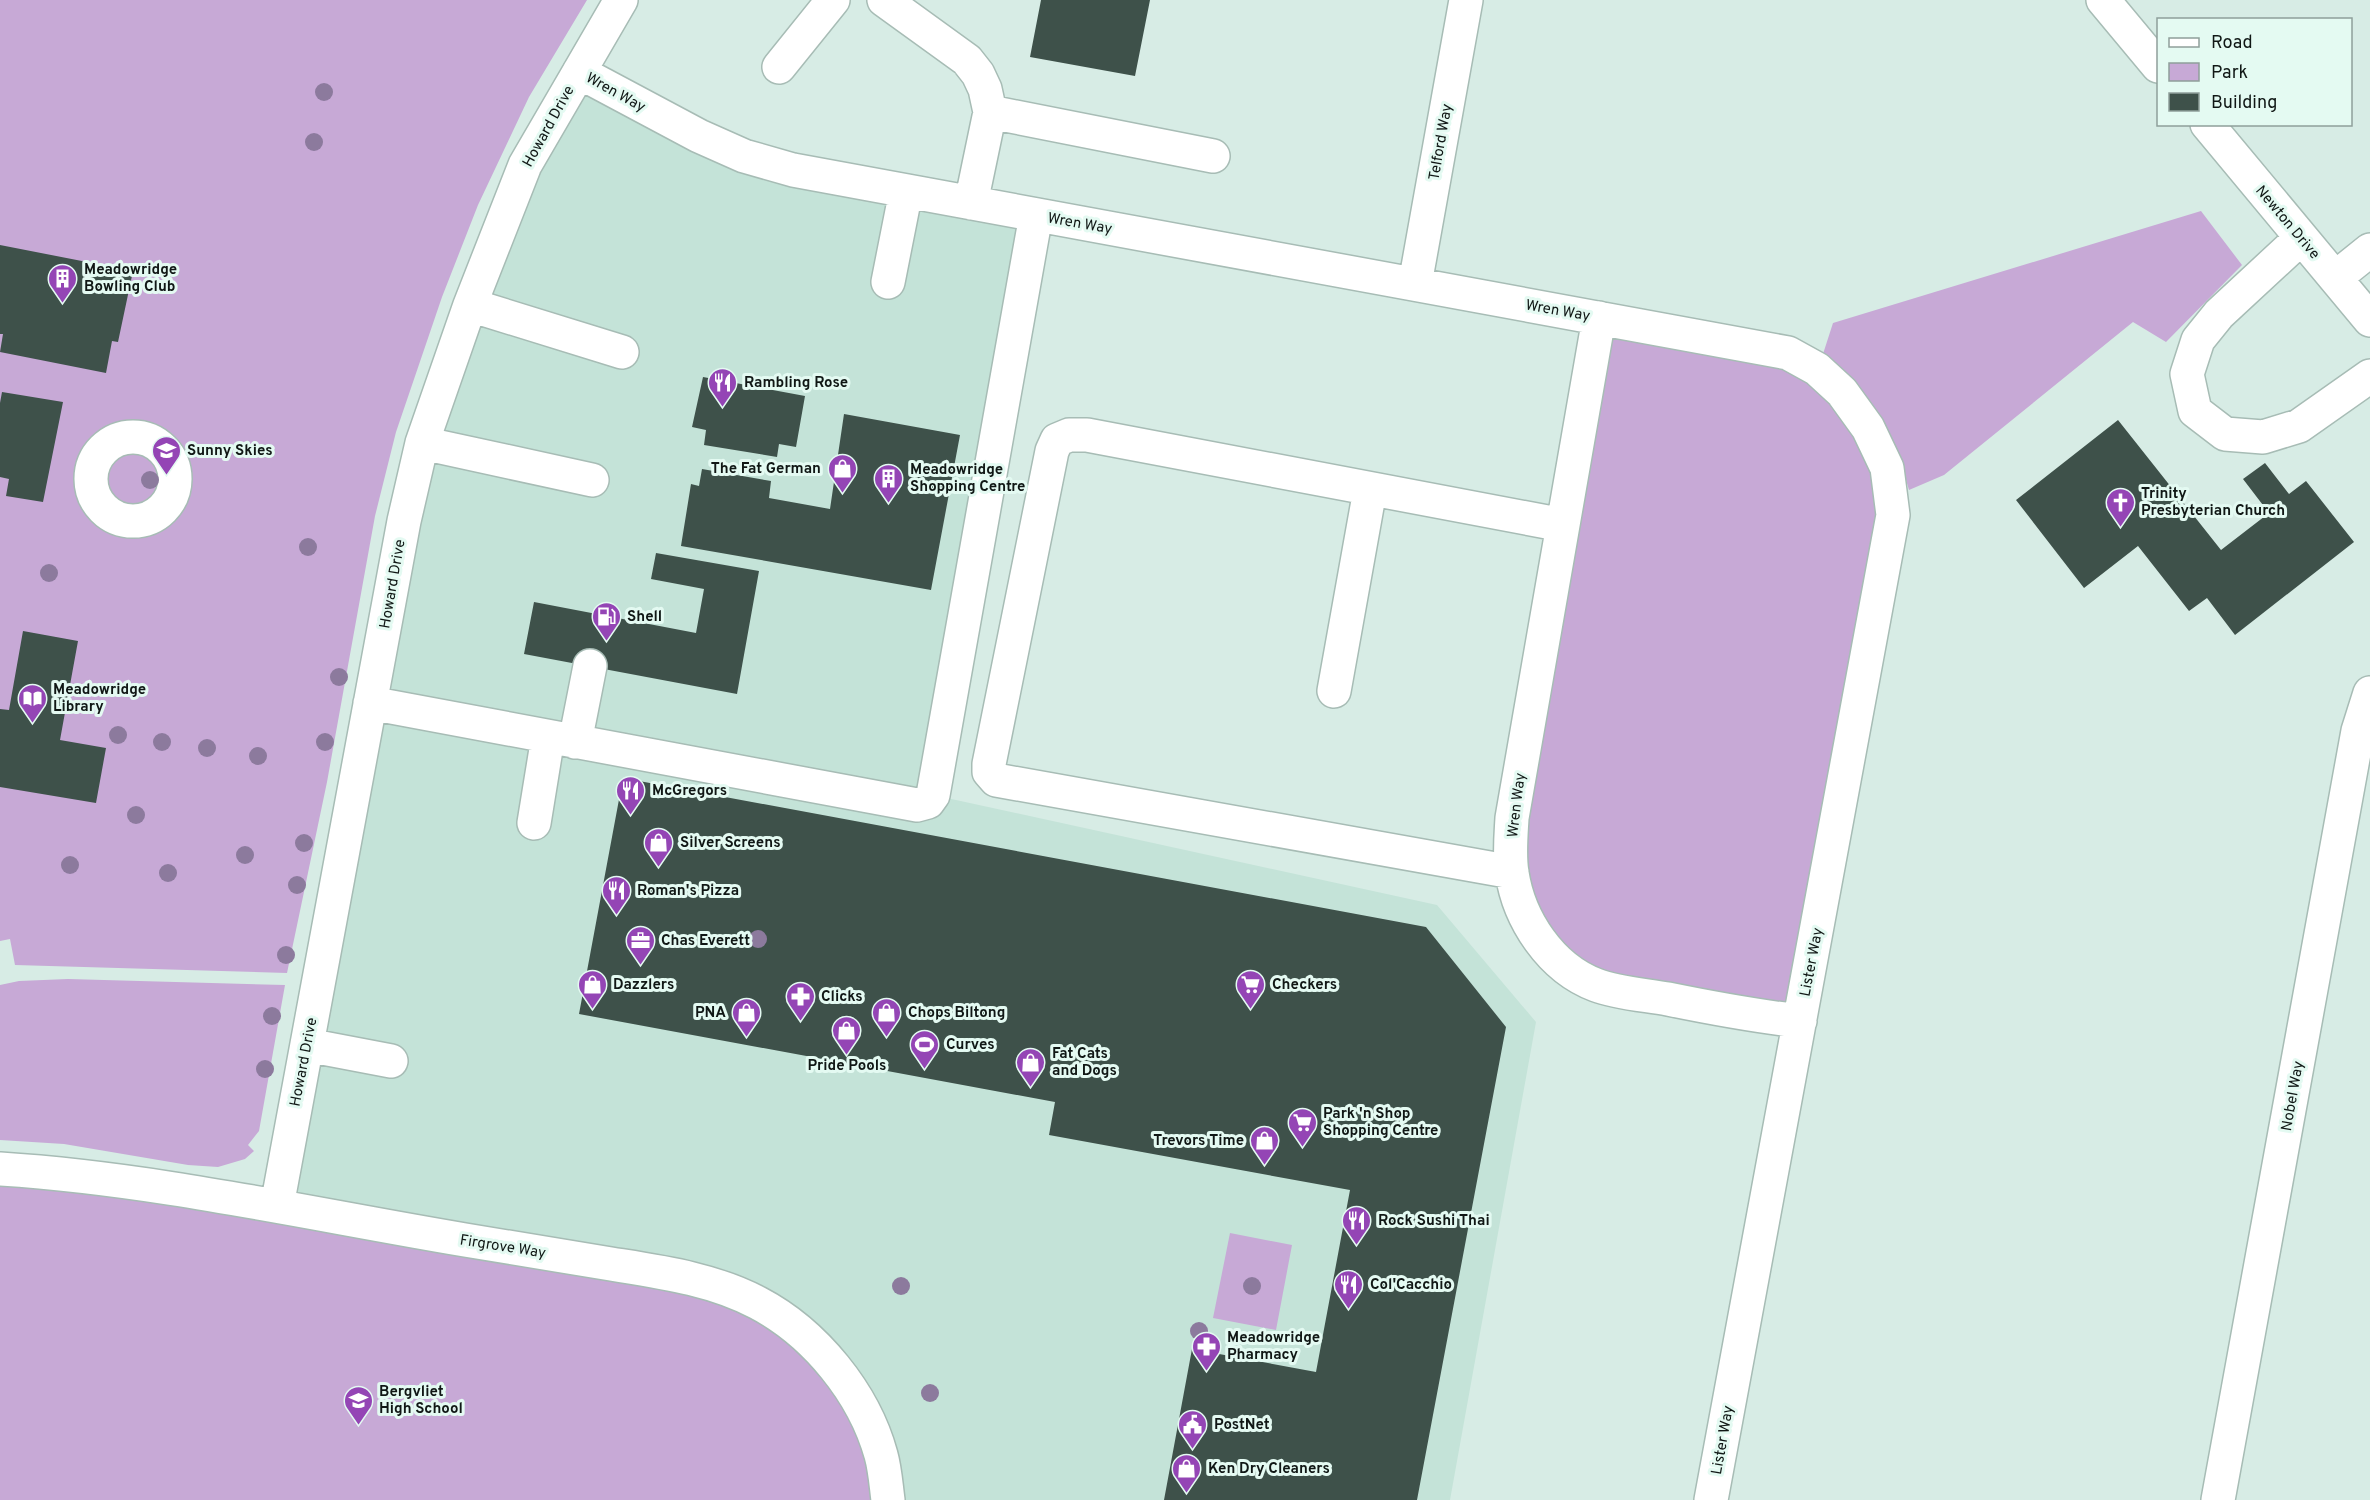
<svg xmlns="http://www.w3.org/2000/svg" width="2370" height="1500" viewBox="0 0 2370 1500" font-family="Overpass,sans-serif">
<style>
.built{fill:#c4e3d8}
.green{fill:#c7a9d6}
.building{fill:#3e514a}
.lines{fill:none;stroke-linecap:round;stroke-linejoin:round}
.minor-casing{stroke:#a7bcb5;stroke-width:36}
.minor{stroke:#fff;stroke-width:33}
.tree{fill:#8c7a9d}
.labels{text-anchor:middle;stroke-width:6;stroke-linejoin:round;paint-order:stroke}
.street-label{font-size:15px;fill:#101715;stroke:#e4faf2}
.poi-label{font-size:15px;font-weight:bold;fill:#101715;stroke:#e4faf2;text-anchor:start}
</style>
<rect width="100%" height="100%" fill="#d7ece5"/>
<path class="built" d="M579,72L699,136L1036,215L933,795L1437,905L1536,1022L1450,1500H888L277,1206L404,521Z"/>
<path class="green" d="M0,0H587L529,97L478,205L442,297L396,432L375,516L327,782L287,973L15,965L10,939L0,941Z
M2201,211L2242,265L2166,342L2133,322L1944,475L1909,490L1899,456L1823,354L1833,323Z
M1599,318L1788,353L1887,468L1800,1021L1597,986L1517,897Z
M68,979L285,985L259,1131L248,1145L254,1151L245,1159L218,1167L188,1165L64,1144L0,1140V985L19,981Z
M0,1169L704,1282L829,1361L888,1500H0Z
M1230,1233L1292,1245L1276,1330L1213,1318Z"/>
<path class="building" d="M1041,0H1150L1135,76L1030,57Z
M0,245L133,271L118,342L112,341L106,373L0,352L3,334H0Z
M703,377L805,396L796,447L779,444L777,457L704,445L706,430L692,427Z
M2,392L63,402L43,502L6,496L9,479L0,477V403Z
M844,414L960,435L931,590L681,546L691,484L699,486L702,469L771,481L769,498L830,509Z
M2118,420L2221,550L2269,513L2243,479L2265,463L2289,494L2306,481L2354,542L2235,635L2207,598L2189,611L2138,546L2084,588L2016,500Z
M656,553L759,571L737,694L524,654L534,602L696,633L704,589L651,579Z
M23,631L78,641L60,740L106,748L96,803L0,787V709L9,710Z
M623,778L1426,927L1506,1027L1417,1500H1164L1192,1349L1316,1372L1350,1190L1049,1135L1055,1102L579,1014Z"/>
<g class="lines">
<defs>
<path id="minor" d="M884,0L967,60L978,74L985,89L990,112L971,203
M2103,0L2158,66
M779,67L833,0
M579,72L699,136L744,156L793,170L1788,353L1817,369L1842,392L1868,428L1887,468L1893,515L1711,1500
M990,112L1213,156
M2207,124L2370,320
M2301,238L2219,314L2198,340L2187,374L2195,411L2225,434L2263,437L2299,426L2370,376
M2335,278L2370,250
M888,282L906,191
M1415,284L1466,0
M470,305L622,352
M1599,318L1512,818C1511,836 1509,855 1512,873C1519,920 1551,968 1596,985C1616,993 1646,995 1668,999C1712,1008 1755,1016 1800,1021
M91 479a42 42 0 1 1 84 0a42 42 0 1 1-84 0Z
M422,443L592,480
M1334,691L1370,490
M370,703L917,805L928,802L933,795L1036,215
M575,742L590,666
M534,823L548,737
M1512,872L996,780L989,772V764L1052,451L1057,440L1069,435H1087L1563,525
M307,1045L391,1061
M0,1169C156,1179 310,1214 465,1240C513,1248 562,1256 611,1264C661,1272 713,1279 758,1303C815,1333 864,1393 881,1455C885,1469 886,1485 888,1500
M277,1206L404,521L422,443L470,305L525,165L621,0
M2218,1500L2358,731L2370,693"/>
</defs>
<use href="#minor" class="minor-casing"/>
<use href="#minor" class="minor"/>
</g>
<g class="tree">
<circle cx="324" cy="92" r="9"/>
<circle cx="314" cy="142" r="9"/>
<circle cx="150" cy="480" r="9"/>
<circle cx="308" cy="547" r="9"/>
<circle cx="49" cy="573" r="9"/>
<circle cx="339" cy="677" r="9"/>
<circle cx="118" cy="735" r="9"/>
<circle cx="162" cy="742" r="9"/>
<circle cx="325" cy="742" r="9"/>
<circle cx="207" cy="748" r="9"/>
<circle cx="258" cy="756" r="9"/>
<circle cx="136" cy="815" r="9"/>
<circle cx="304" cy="843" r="9"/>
<circle cx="245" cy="855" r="9"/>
<circle cx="70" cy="865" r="9"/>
<circle cx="168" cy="873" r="9"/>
<circle cx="297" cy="885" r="9"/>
<circle cx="758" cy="939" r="9"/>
<circle cx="286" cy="955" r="9"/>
<circle cx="272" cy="1016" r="9"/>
<circle cx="265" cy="1069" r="9"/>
<circle cx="901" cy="1286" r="9"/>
<circle cx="1252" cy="1286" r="9"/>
<circle cx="1199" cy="1331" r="9"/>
<circle cx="930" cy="1393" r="9"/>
</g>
<defs>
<symbol id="building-pin" viewBox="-11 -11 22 30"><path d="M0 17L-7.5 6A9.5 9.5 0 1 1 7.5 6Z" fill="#9445b5" stroke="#e4faf2"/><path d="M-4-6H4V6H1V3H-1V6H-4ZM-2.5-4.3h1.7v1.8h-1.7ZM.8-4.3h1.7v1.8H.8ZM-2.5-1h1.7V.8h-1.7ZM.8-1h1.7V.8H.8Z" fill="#fff"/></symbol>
<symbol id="restaurant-pin" viewBox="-11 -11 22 30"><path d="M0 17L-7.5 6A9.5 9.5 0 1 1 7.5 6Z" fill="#9445b5" stroke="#e4faf2"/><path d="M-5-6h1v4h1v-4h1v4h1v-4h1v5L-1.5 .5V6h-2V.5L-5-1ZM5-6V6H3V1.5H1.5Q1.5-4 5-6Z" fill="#fff"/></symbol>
<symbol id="school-pin" viewBox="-11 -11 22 30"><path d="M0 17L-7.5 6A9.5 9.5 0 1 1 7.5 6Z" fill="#9445b5" stroke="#e4faf2"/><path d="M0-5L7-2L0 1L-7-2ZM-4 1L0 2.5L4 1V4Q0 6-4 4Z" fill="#fff"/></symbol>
<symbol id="shop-pin" viewBox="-11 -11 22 30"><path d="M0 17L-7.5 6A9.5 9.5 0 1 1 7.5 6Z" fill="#9445b5" stroke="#e4faf2"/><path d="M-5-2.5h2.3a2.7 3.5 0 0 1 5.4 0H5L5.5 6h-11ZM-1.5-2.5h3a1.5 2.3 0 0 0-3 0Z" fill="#fff"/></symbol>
<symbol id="church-pin" viewBox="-11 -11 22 30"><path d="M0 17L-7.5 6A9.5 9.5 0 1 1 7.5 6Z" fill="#9445b5" stroke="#e4faf2"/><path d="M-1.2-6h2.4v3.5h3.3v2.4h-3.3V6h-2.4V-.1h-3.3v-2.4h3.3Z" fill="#fff"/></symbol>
<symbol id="fuel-pin" viewBox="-11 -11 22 30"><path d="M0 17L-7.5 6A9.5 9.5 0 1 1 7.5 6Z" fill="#9445b5" stroke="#e4faf2"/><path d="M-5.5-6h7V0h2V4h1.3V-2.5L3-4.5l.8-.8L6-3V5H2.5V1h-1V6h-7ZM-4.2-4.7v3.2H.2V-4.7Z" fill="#fff"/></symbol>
<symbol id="library-pin" viewBox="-11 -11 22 30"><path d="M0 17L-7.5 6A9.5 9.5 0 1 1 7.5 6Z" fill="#9445b5" stroke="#e4faf2"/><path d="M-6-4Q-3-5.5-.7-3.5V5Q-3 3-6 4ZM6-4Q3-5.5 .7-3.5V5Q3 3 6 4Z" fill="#fff"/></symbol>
<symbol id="office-pin" viewBox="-11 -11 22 30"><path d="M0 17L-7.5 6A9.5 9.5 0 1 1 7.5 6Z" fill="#9445b5" stroke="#e4faf2"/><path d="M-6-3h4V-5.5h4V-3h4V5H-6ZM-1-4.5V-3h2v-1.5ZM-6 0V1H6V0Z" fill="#fff"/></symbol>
<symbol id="supermarket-pin" viewBox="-11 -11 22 30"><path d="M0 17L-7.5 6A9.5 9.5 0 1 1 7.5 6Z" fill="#9445b5" stroke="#e4faf2"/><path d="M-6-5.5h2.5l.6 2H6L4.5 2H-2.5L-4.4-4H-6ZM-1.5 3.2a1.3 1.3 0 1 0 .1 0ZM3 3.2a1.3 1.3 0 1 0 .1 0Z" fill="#fff"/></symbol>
<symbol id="pharmacy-pin" viewBox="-11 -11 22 30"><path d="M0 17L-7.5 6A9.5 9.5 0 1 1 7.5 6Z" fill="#9445b5" stroke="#e4faf2"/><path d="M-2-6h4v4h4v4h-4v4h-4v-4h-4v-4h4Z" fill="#fff"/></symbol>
<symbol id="stadium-pin" viewBox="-11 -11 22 30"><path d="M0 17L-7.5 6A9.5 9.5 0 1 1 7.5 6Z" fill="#9445b5" stroke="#e4faf2"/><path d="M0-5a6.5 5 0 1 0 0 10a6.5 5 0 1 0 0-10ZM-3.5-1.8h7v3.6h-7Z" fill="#fff"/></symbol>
<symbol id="civic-pin" viewBox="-11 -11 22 30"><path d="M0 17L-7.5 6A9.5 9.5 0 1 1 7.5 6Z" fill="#9445b5" stroke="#e4faf2"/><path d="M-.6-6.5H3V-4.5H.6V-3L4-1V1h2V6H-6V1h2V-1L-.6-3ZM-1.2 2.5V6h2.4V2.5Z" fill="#fff"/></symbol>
</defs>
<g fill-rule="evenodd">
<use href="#building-pin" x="46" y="262" width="33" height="45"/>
<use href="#restaurant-pin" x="706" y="366" width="33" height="45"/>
<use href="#school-pin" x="150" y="434" width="33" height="45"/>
<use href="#shop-pin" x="826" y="452" width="33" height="45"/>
<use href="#building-pin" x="872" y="462" width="33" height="45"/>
<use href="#church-pin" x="2104" y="486" width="33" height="45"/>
<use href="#fuel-pin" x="590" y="600" width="33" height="45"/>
<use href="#library-pin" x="16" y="682" width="33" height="45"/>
<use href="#restaurant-pin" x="614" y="774" width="33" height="45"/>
<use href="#shop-pin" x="642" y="826" width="33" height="45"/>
<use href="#restaurant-pin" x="600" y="874" width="33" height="45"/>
<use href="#office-pin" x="624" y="924" width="33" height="45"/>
<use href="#shop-pin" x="576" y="968" width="33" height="45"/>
<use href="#supermarket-pin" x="1234" y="968" width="33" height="45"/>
<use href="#pharmacy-pin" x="784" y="980" width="33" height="45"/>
<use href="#shop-pin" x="730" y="996" width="33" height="45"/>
<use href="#shop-pin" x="870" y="996" width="33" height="45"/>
<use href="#shop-pin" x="830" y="1014" width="33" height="45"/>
<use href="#stadium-pin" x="908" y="1028" width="33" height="45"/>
<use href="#shop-pin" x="1014" y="1046" width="33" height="45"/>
<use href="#supermarket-pin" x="1286" y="1106" width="33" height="45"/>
<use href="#shop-pin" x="1248" y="1124" width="33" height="45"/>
<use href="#restaurant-pin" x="1340" y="1204" width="33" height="45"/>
<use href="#restaurant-pin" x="1332" y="1268" width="33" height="45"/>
<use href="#pharmacy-pin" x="1190" y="1330" width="33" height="45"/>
<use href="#school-pin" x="342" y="1384" width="33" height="45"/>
<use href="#civic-pin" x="1176" y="1408" width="33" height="45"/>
<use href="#shop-pin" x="1170" y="1452" width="33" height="45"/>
</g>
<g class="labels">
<g class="street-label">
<text transform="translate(616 92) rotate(29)" y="5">Wren Way</text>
<text transform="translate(548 126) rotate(-61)" y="5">Howard Drive</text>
<text transform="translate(1440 142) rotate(-80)" y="5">Telford Way</text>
<text transform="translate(2288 222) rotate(50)" y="5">Newton Drive</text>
<text transform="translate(1080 223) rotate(10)" y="5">Wren Way</text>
<text transform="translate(1558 310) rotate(10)" y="5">Wren Way</text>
<text transform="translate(392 584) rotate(-80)" y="5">Howard Drive</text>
<text transform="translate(1516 805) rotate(-83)" y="5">Wren Way</text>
<text transform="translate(1811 962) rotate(-79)" y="5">Lister Way</text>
<text transform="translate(303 1062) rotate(-79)" y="5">Howard Drive</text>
<text transform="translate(2292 1096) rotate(-80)" y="5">Nobel Way</text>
<text transform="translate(503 1246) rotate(9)" y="5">Firgrove Way</text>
<text transform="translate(1722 1440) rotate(-80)" y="5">Lister Way</text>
</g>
<g class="poi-label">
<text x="84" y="274">Meadowridge<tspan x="84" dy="17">Bowling Club</tspan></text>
<text x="744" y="387">Rambling Rose</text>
<text x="187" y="455">Sunny Skies</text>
<text x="821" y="473" text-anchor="end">The Fat German</text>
<text x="910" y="474">Meadowridge<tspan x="910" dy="17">Shopping Centre</tspan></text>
<text x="2141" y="498">Trinity<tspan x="2141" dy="17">Presbyterian Church</tspan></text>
<text x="627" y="621">Shell</text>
<text x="53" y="694">Meadowridge<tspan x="53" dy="17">Library</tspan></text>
<text x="652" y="795">McGregors</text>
<text x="680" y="847">Silver Screens</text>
<text x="637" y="895">Roman's Pizza</text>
<text x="661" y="945">Chas Everett</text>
<text x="613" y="989">Dazzlers</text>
<text x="1272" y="989">Checkers</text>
<text x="821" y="1001">Clicks</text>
<text x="726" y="1017" text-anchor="end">PNA</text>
<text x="908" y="1017">Chops Biltong</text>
<text x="946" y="1049">Curves</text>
<text x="1052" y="1058">Fat Cats<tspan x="1052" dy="17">and Dogs</tspan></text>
<text x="847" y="1070" text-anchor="middle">Pride Pools</text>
<text x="1323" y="1118">Park 'n Shop<tspan x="1323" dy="17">Shopping Centre</tspan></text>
<text x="1244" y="1145" text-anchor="end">Trevors Time</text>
<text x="1378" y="1225">Rock Sushi Thai</text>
<text x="1370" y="1289">Col'Cacchio</text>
<text x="1227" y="1342">Meadowridge<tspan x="1227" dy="17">Pharmacy</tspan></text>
<text x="379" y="1396">Bergvliet<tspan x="379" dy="17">High School</tspan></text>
<text x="1214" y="1429">PostNet</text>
<text x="1208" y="1473">Ken Dry Cleaners</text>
</g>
</g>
<rect x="2157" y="18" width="195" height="108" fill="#e4faf2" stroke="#8f9f9a" stroke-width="1.5"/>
<rect x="2169" y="38" width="30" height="9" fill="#ffffff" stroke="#8f9f9a" stroke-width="1.5"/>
<text x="2211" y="48" font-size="18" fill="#101715">Road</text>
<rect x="2169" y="63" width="30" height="18" fill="#c7a9d6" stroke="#8f9f9a" stroke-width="1.5"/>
<text x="2211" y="78" font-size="18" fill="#101715">Park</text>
<rect x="2169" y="93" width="30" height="18" fill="#3e514a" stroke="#8f9f9a" stroke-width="1.5"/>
<text x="2211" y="108" font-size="18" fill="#101715">Building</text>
</svg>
